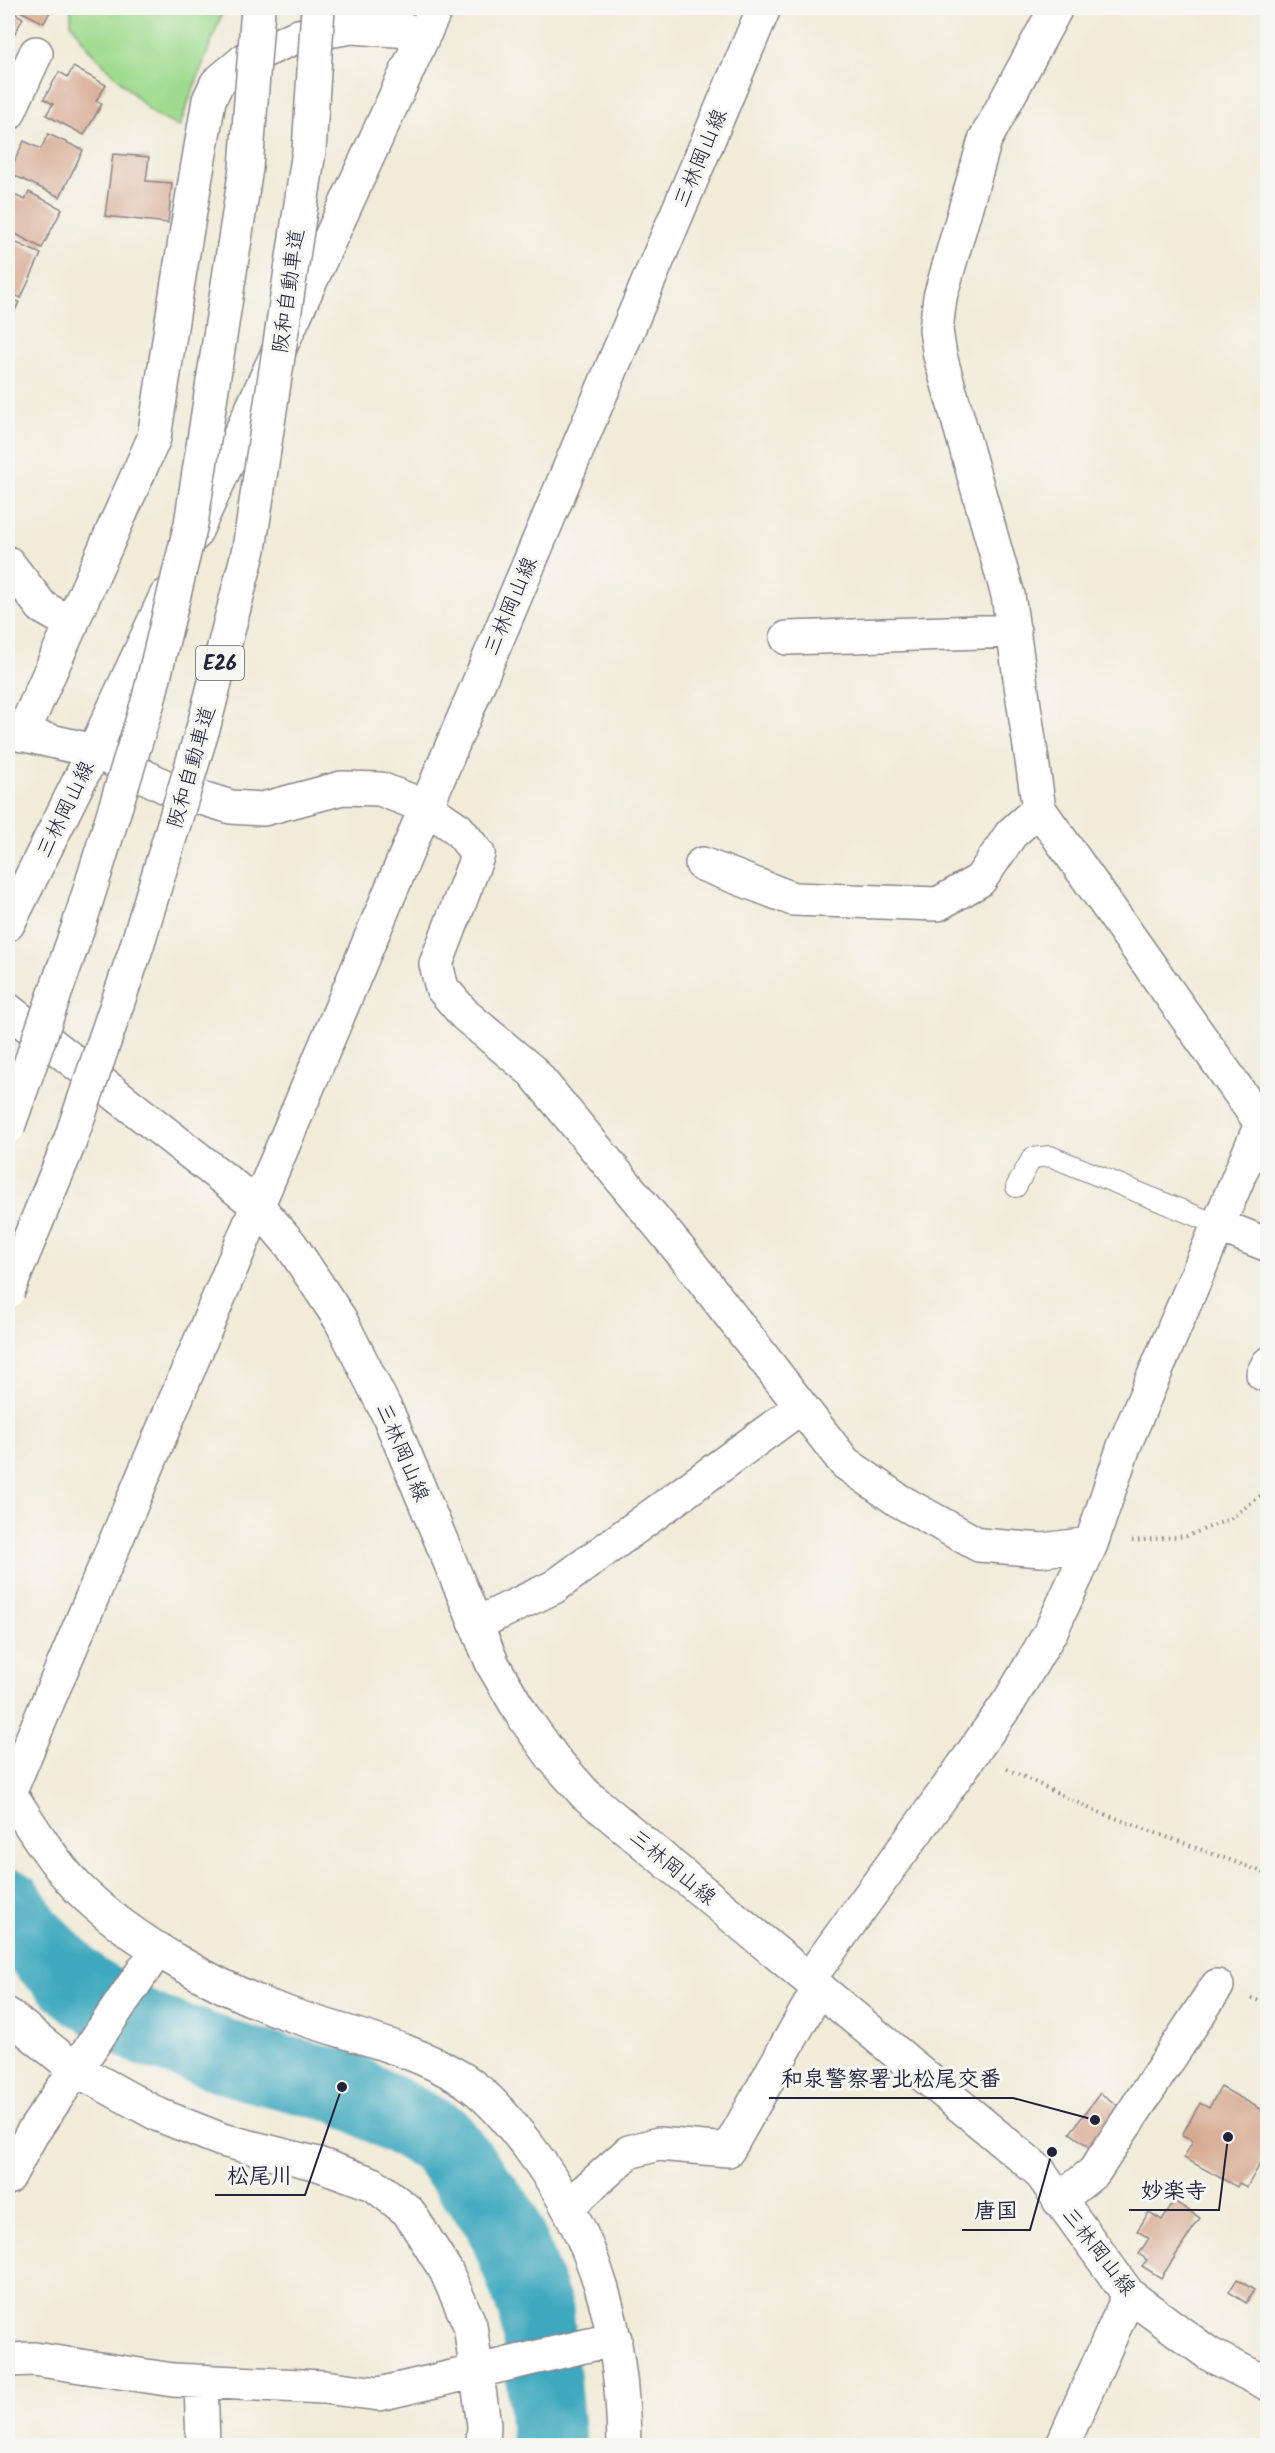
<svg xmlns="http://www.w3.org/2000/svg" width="1275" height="2453" viewBox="0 0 1275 2453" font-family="Kalam,'Klee One',sans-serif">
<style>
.green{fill:#9fdb8e;stroke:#607e64;stroke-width:1.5}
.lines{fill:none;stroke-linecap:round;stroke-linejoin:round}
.river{stroke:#3ea8be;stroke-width:74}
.building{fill:#d6a88e}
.service-casing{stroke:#8a868a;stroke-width:22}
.minor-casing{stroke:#8a868a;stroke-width:36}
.tertiary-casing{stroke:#8a868a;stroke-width:36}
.secondary-casing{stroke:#8a868a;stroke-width:36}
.path{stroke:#8a868a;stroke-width:4;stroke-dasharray:1.5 4.5;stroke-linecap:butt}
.service{stroke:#fff;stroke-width:20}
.minor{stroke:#fff;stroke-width:33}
.tertiary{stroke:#fff;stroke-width:33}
.secondary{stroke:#fff;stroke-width:33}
.motorway-bridge-casing{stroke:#8a868a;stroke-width:36;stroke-linecap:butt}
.motorway-bridge{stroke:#fff;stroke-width:33}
.labels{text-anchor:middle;stroke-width:6;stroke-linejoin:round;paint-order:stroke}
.shield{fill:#f6f6f2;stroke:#626272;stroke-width:1.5}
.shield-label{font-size:20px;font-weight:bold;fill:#22223b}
.street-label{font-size:21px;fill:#22223b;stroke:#f6f6f2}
.leader{fill:none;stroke:#22223b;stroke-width:2}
.callout-dot{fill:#22223b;stroke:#f6f6f2;stroke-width:2}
.callout-label{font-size:22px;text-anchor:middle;font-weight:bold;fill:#22223b;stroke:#f6f6f2;stroke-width:6;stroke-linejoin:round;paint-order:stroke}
</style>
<rect width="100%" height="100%" fill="#f6f6f2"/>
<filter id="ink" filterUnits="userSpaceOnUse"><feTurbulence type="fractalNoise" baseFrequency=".0167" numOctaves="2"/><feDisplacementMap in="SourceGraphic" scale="12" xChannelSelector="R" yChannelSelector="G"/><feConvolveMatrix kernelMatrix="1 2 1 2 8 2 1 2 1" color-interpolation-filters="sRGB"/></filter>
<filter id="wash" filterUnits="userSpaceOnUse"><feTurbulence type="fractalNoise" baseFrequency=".008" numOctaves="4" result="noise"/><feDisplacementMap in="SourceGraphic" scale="24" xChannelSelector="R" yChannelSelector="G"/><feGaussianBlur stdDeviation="1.35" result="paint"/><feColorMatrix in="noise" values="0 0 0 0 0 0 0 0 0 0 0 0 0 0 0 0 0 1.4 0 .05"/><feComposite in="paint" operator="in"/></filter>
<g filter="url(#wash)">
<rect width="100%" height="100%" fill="#f1ebd8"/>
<path class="green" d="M71,8H224L179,127L153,114L88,48L71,23Z"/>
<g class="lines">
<path class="river" d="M8,1905L29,1937L82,1989L143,2028L245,2063L342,2087L440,2139L502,2221L537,2313L549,2446"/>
</g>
<g id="blocks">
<path class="building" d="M14,8H52L44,23Z
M8,9L23,18L8,46Z
M73,67L106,85L96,101L102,104L84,135L46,115L53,104L44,99L59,72L68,77Z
M48,134L83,150L60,197L9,173L24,141L41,149Z
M113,154L149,157L146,181L172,183L168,223L105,216Z
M29,192L62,209L42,248L8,230V203L12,194L25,200Z
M10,240L41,254L21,298L8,292V245Z
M8,297L19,302L8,326Z
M1221,2087L1268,2113V2150L1247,2187L1239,2183L1237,2187L1184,2158L1193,2140L1182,2135L1200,2103L1209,2108Z
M1100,2093L1120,2107L1091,2148L1070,2133Z
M1174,2201L1200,2218L1161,2278L1142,2266L1147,2260L1139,2254L1149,2238L1137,2231L1149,2212L1162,2220Z
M1237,2279L1254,2290L1246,2303L1229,2292Z"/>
</g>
</g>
<g filter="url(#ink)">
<use href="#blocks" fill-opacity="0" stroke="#8a868a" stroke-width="1.5"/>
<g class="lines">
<defs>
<path id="service" d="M1016,1187L1032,1158L1050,1156L1218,1225"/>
<path id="minor" d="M1056,8L985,140L940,297L936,330L940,356L1008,595L1039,809L1261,1123
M8,114L36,53
M8,563L42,607L72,624
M787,638L1014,631
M8,731L94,751L166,787L231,807L263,809L342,788L380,789L424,806L458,829L478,854L436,964L442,988L465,1015L533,1072L682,1253L845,1463L898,1500L979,1545L1042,1550L1091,1544
M22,735L154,438L178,282L209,100L217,83L246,59L298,36L352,27L425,32
M702,864L793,899L938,904L980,880L1011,834L1039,809
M1218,1225L1268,1245
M1263,1374L1268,1364
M476,1624L554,1587L801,1407
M9,1792C30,1824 51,1859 77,1887C130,1940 221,1991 292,2015C350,2035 412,2047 464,2080C490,2097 510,2123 528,2146C597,2235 623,2335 624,2446
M809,1979L947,1789L1010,1700L1051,1631L1091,1544L1124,1446L1268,1108
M8,2015L75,2069L159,2115L222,2140L318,2164L373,2184L408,2211L446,2271L470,2325L484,2425L483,2446
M8,2178L31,2135L158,1949
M1059,2200L1094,2172L1217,1986
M568,2206L629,2152L658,2144L728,2150L819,1988
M8,2360L34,2359L173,2380L324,2387L379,2394L615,2339
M201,2382L203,2446"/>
<path id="tertiary" d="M1062,2446L1129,2295"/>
<path id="secondary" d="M194,535L436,8
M8,924L94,751L166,596
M8,1010L256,1204L291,1245L340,1319L389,1416L493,1665L523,1716L554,1759L585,1794L1039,2171L1129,2295L1209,2354L1268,2384
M8,1796L764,8"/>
</defs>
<use href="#service" class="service-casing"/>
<use href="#minor" class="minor-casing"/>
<use href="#tertiary" class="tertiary-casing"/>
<use href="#secondary" class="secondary-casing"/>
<path class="path" d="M1132,1541L1187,1536L1230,1519L1268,1490
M1007,1769L1093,1810L1268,1874
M1251,1998L1268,2004"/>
<use href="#service" class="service"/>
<use href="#minor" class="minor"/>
<use href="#tertiary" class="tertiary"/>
<use href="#secondary" class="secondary"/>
<defs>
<path id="motorway-bridge" d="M8,1127L78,928L148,702L191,524L246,168L258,8
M8,1291L70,1141L135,952L204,725L249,549L309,151L318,8"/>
</defs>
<use href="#motorway-bridge" class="motorway-bridge-casing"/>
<use href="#motorway-bridge" class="motorway-bridge"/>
</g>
</g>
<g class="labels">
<rect class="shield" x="196" y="646" width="48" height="34" rx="4.5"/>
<g class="shield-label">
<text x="220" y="670">E26</text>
</g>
<g class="street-label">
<text transform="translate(700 158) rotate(-67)" y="7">三林岡山線</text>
<text transform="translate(288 291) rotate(-82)" y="7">阪和自動車道</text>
<text transform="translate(510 606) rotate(-67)" y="7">三林岡山線</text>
<text transform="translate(191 767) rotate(-74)" y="7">阪和自動車道</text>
<text transform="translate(65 809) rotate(-64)" y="7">三林岡山線</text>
<text transform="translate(403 1452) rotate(67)" y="7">三林岡山線</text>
<text transform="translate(673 1867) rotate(40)" y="7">三林岡山線</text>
<text transform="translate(1099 2251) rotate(52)" y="7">三林岡山線</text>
</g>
</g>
<path class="leader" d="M1095 2120L1013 2098H769M342 2087L305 2195H215M1228 2137L1219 2210H1129M1052 2152L1030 2230H962"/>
<g class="callout-dot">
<circle cx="1095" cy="2120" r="6"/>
<circle cx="342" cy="2087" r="6"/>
<circle cx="1228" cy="2137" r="6"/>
<circle cx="1052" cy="2152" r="6"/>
</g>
<g class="callout-label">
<text x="891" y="2086">和泉警察署北松尾交番</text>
<text x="260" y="2183">松尾川</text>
<text x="1174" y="2198">妙楽寺</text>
<text x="996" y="2218">唐国</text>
</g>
<rect width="1275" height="2453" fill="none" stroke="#f6f6f2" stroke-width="30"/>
</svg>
